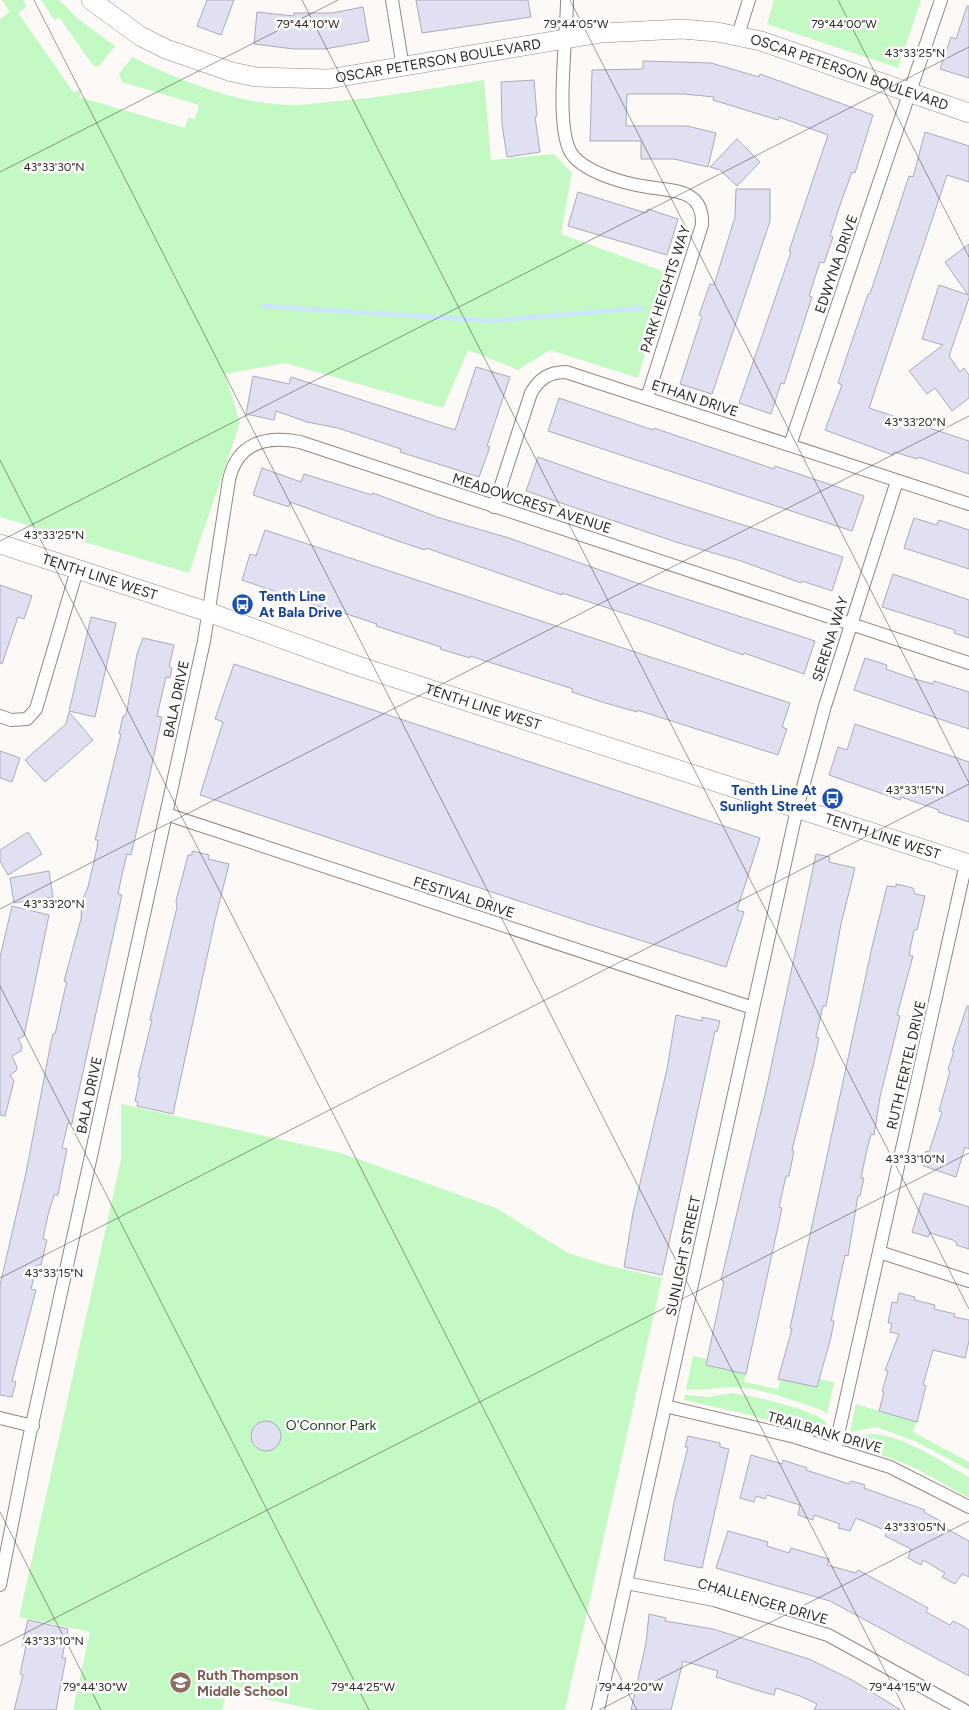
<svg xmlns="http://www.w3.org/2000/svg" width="969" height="1710" viewBox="0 0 969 1710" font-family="Figtree,sans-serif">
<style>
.green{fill:#c3f9c2}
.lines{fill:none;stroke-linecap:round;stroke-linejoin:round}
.stream{stroke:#cae5fd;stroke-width:4.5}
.building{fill:#e1e0f2;stroke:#abaabb}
.street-casing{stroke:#97857d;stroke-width:14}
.secondary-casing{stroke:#97857d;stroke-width:20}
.street{stroke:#fff;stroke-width:12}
.secondary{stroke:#fff;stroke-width:19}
.ticks{fill:none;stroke:#2f2824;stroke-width:1;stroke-opacity:0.45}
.labels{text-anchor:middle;stroke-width:5;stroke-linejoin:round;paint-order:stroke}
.street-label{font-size:14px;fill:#2f2824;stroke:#fff}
.transit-label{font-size:14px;font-weight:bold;fill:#164399;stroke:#fff;text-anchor:start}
.park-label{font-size:14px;fill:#123e14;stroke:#fff}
.education-label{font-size:14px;font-weight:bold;fill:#785e54;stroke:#fff;text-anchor:start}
.ticks-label{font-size:12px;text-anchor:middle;fill:#2f2824;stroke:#fff;stroke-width:5;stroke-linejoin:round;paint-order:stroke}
</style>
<rect width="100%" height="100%" fill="#fdf9f7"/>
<path class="green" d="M2,0H23L27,6L18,13L74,93L82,88L79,97L185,128L188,118L195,119L199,105L122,82L119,74L132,57C181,81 239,105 295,105C309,105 323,102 337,101C386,97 435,88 484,80L491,160L554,154L572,173L561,234L668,273L638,378L550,350L518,370L468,350L443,408L285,363L225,374L240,423L189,573L0,517V19L10,12Z
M41,0H59L77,18L115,46L100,65L95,67L92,64L59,17L54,20Z
M774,0H921L898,68L767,24Z
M121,1104L341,1153L496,1208L568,1253L606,1265L662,1278L565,1710H317L227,1691L222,1710H73L90,1632L19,1617L121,1160Z
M693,1356L707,1359L706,1365L746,1374L744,1382L778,1389L781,1379L817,1387L819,1379L834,1382L827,1414L821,1410C794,1401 764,1389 736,1387C719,1386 703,1392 686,1389Z
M732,1393C750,1395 815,1410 826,1422L823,1433L817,1435L750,1415L684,1400L685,1395L707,1397Z
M856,1404L916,1422L913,1432L969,1462V1470L915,1441L876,1427L850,1432Z
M870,1434C901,1433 943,1463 969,1477V1498C941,1483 914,1465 884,1456C872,1452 857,1450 851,1438Z"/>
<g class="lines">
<path class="stream" d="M263,306L492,321L642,308"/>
</g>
<path class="building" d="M207,0H234L221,35L197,26Z
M416,0H528L531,17L422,33Z
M967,6H969V78L940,69L951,37L956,39Z
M363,7L369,41L325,49H294L254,44L257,12L294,16V13H332Z
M643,61L711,63L759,77L760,74L873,115L855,173L852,172L841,202L830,236L833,237L824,263L820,262L809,296L812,297L784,384L781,383L771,414L739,403L791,252L789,251L828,135L779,117L778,120L713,100L714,97L684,94H627L626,126H687L716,133L708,167L674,159H641V141H590L592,70L643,69Z
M534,80L537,116L535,117L540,152L507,157L502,125L501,82Z
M925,132L969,146V182L947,175L869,408L969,441V474L918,457L917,459L894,452L893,455L825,430L842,385L838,383L853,338L868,294H870L909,176L913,177Z
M737,139L760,162L737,186L720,170L710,167Z
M736,189H770V221L712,394L680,384L702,316L699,315L710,284L714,285L735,217Z
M578,192L646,213L648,209L678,219L667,255L568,226Z
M969,244V298L949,356L960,372L964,368L969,375V398L952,411L935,388L927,394L909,371L943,345L922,339L939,285L968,295L945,262Z
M476,367L510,377L487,446L490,447L479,477L400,452L401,449L338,428L307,422L276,411L274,420L246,414L253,376L289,384L291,377L455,430Z
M559,398L653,430L654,428L774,469L775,466L864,496L852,531L548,431Z
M538,457L603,480L843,557L832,591L802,581L801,583L741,561L679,543L526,491Z
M262,468L301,482L304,474L372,495L373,493L440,518L509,538L634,582L815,641L804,674L744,653L743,655L654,623L562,593V595L426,548L425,550L395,540L290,502L289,507L253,495Z
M914,518L937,525L939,520L969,530V569L904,548Z
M265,530L790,703L782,727L787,729L778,755L637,710V712L602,702L572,692L573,689L470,656V658L440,649L441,647L376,626L377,624L341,612V614L242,580L250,554L256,556Z
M893,574L969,600V638L954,633L955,630L882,607Z
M0,585L32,596L24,619L18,617L2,664L0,663Z
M91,617L116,623L95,717L69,711Z
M143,638L174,645L169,667L172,668L170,678L166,677L157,716L162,717L150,774L131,855L127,854L121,879L118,894L122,895L74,1113L72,1124L68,1123L62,1148L67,1149L60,1184L58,1195H54L48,1215L43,1239L47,1240L41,1265H37L31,1289L36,1290L12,1381L16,1382L12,1397L0,1395V1285L26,1173L51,1042L53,1034H55L65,989L67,982L64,981L81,919L82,901L88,887L97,848L98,840H95L121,734H119L123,716H125L127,710L137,654Z
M865,658L887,665L886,669L911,678L933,684L934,681L969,692V729L854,690Z
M234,664L760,838L737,910L744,912L726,967L582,922L200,795L223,722L215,719Z
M69,712L93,740L45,782L25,760L66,724Z
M855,724L969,762V822L938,812L939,810L901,797L900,800L829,775L838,747L847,750Z
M0,751L20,758L12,782L0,778Z
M28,832L42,854L8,875L0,861V850Z
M192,851L209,855L208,859L229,864L215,920L173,1114L137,1106L138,1102L135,1101L140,1077H138L152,1020H150L177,907L176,901L188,855H192Z
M816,854L830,857L829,862L855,868L841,924L826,1006H823L816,1037L819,1038L814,1062L792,1150L794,1151L789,1176H786L779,1207L782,1208L746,1374L706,1365L724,1281L721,1280L767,1086Z
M49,871L53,897L14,903L10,878Z
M896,884L913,888L915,894L925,896L917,930H914L909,955L913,956L897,1015L900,1016L880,1097L874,1135L871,1134L866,1154L861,1178H864L860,1196H858L848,1256L845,1255L831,1321H834L831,1337L817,1387L778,1379L792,1329L790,1328L872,947L887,886L896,887Z
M12,906L49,915L24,1036L18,1039L22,1046L21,1051L12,1056L17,1067L16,1071L10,1075L14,1081L5,1116L0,1115V957Z
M967,1006H969V1149L965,1147L956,1177L921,1165L926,1151L929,1152L942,1112L939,1111L950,1071L948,1070L954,1051H952Z
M676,1015L702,1021V1017L720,1021L717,1032L715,1031L662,1275L624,1267L633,1213L667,1069Z
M924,1193L969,1207V1249L956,1245L957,1243L953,1240L930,1233L928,1237L912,1232Z
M899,1293L915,1297L914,1300L935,1305L934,1309L955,1314L954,1317L969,1320V1341L965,1358L933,1350L923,1385L926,1386L917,1422L879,1411L884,1392L882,1391L888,1371L885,1370L899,1334L890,1332L892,1323H888L892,1302L897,1303Z
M251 1436a15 15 0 1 1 30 0a15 15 0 1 1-30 0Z
M688,1436L720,1443V1447L729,1449L702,1568L664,1560L674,1502L688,1447H685Z
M751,1455L782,1464L783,1460L807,1468L806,1470L849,1484L851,1481L865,1485L864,1488L925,1510L924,1512L944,1523L942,1526L969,1541V1577L962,1574L955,1584L942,1577L945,1573L923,1560L921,1565L908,1558L911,1549L885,1536L887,1531L856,1518L850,1531L838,1528L840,1524L814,1515L813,1520L798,1515L800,1505L767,1495L765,1499L756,1496L754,1502L740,1498Z
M728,1531L768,1542L767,1546L789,1553L791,1548L829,1559L827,1565L856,1573L858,1570L928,1608L926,1612L950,1625L953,1621L965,1627L969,1630V1676L830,1601L716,1568Z
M649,1614L666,1618L665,1621L713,1629L809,1659L852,1680L901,1710H814L817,1704L800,1696L776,1688L774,1695L756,1690L716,1677L718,1671L683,1661L671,1710H631L646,1643Z
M28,1620L68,1629L62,1658H66L56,1710H14L23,1675L20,1674L26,1646L22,1645Z"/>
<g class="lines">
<defs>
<path id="street" d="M392,0L403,68
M567,0C567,36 555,122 570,151C581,172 626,184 648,187C673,191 704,189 702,225L647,398
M738,35L749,0
M790,445L941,0
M494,507L531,393C539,379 549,372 566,372L969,504
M0,716L11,720L27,719L36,709L77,570
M166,814L753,1008
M879,1252L969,1281
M665,1406L795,1437L890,1467L969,1507
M0,1418L33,1426
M835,1448L966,863
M626,1583L714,1600L828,1635L964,1710
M0,1585L28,1443L204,641L229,480C237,443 266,435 300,442L969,663
M598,1710L797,809L825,706L897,481"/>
<g id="secondary">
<path id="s1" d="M91,0L140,36L166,49L232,72L256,77L328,79L601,33L682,29L717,32L761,41L969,113"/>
<path id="s2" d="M0,544L208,612L355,665L969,864"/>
</g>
</defs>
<use href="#street" class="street-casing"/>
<use href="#secondary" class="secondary-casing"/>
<use href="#street" class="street"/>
<use href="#secondary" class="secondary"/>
</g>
<path class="ticks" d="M34,0L905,1710M302,0L969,1309M570,0L969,783M838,0L969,257M0,172L338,0M0,460L637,1710M0,541L969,47M0,909L969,416M0,986L369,1710M0,1278L969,784M0,1512L101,1710M0,1646L969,1153M599,1710L969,1521"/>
<defs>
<symbol id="bus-disc" viewBox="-11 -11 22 22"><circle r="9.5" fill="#1a4fb4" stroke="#fff"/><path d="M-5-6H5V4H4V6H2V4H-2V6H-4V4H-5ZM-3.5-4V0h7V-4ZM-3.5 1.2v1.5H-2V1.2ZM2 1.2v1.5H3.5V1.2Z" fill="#fff"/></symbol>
<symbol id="school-disc" viewBox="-11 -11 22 22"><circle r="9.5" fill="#8d6e63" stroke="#fff"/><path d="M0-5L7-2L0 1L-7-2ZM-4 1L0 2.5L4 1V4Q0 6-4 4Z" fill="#fff"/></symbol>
</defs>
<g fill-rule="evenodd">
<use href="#bus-disc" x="230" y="592" width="25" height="25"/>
<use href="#bus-disc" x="820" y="786" width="25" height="25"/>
<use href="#school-disc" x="168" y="1670" width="25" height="25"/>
</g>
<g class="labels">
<g class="street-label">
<text dy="5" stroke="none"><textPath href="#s1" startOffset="368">OSCAR PETERSON BOULEVARD</textPath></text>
<text dy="5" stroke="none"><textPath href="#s1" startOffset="788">OSCAR PETERSON BOULEVARD</textPath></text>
<text transform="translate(836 264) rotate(-71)" y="5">EDWYNA DRIVE</text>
<text transform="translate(665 289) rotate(-72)" y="5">PARK HEIGHTS WAY</text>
<text transform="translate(695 398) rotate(18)" y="5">ETHAN DRIVE</text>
<text transform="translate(532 503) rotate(18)" y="5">MEADOWCREST AVENUE</text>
<text dy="5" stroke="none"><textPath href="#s2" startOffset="105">TENTH LINE WEST</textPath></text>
<text transform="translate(830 639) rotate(-72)" y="5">SERENA WAY</text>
<text transform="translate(176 699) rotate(-78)" y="5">BALA DRIVE</text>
<text dy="5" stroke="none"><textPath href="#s2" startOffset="510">TENTH LINE WEST</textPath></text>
<text dy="5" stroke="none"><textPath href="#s2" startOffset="930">TENTH LINE WEST</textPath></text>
<text transform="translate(464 897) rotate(18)" y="5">FESTIVAL DRIVE</text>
<text transform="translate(906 1065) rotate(-77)" y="5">RUTH FERTEL DRIVE</text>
<text transform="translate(89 1095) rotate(-78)" y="5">BALA DRIVE</text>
<text transform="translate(683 1256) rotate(-78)" y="5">SUNLIGHT STREET</text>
<text transform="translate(825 1432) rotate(16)" y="5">TRAILBANK DRIVE</text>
<text transform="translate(763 1601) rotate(16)" y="5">CHALLENGER DRIVE</text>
</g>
<g class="transit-label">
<text x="259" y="601">Tenth Line<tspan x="259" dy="16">At Bala Drive</tspan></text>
<text x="817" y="795" text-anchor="end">Tenth Line At<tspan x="817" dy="16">Sunlight Street</tspan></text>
</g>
<g class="park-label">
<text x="331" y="1430">O'Connor Park</text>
</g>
<g class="education-label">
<text x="197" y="1680">Ruth Thompson<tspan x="197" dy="16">Middle School</tspan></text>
</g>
</g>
<g class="ticks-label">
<text x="308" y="28">79°44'10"W</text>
<text x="576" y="28">79°44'05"W</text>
<text x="844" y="28">79°44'00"W</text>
<text x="915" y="57">43°33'25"N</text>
<text x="54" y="171">43°33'30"N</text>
<text x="915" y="426">43°33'20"N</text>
<text x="54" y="539">43°33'25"N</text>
<text x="915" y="794">43°33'15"N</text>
<text x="54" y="908">43°33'20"N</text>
<text x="915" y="1163">43°33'10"N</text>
<text x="54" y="1277">43°33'15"N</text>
<text x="915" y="1531">43°33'05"N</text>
<text x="54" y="1645">43°33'10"N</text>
<text x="95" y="1691">79°44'30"W</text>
<text x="363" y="1691">79°44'25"W</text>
<text x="631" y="1691">79°44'20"W</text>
<text x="900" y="1691">79°44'15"W</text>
</g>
</svg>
